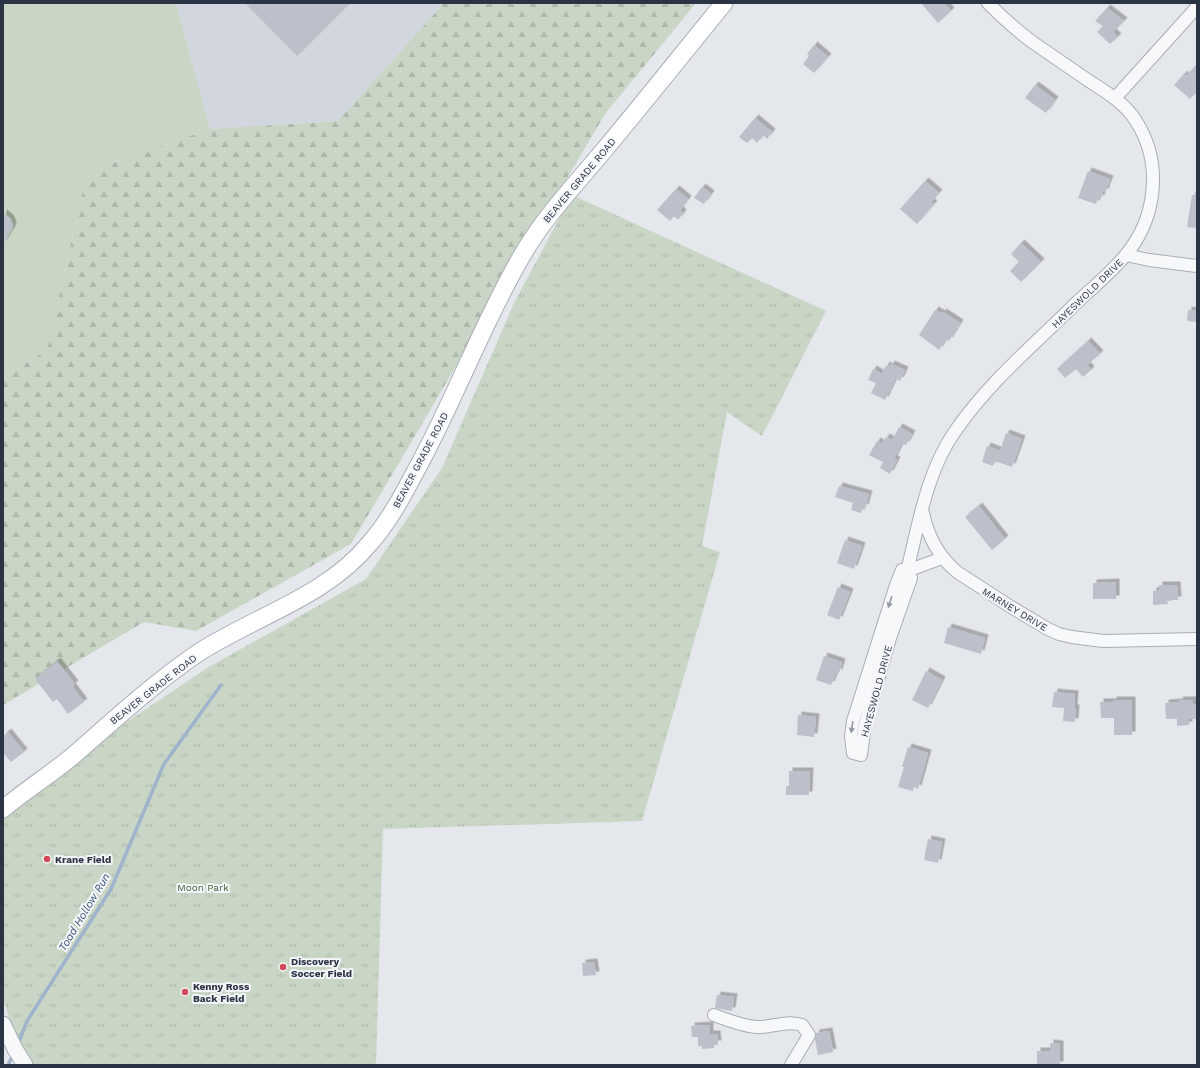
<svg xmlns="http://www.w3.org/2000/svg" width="1200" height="1068" viewBox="0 0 1200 1068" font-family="'Work Sans',sans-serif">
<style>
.built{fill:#d2d6de}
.grass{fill:#c9d6c5}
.forest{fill:url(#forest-firs)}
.park{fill:url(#park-tufts)}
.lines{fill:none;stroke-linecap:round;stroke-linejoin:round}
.stream{stroke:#9fb4cc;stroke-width:3.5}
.building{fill:#bbc0ca;filter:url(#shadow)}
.minor-casing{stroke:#a9aeb7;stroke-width:14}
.tertiary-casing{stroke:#a9aeb7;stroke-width:17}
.secondary-casing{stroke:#a9aeb7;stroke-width:19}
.minor{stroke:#f7f8fa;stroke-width:12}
.tertiary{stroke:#f7f8fa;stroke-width:15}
.secondary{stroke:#fff;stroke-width:17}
.oneway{fill:#9196a0}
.poi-dot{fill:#d1495b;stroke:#f4f6f9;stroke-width:1.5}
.labels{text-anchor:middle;stroke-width:4;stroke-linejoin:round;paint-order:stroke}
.street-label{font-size:10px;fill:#2b3445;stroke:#f4f6f9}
.poi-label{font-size:10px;font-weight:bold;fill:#2b3445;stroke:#f4f6f9;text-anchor:start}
.park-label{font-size:10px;fill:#3f6138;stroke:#f4f6f9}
.water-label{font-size:11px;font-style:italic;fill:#34527a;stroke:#f4f6f9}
</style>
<defs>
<pattern id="forest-firs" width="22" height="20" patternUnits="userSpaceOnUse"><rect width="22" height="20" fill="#c9d6c5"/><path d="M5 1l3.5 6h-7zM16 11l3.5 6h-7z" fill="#adb8ab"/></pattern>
<pattern id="park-tufts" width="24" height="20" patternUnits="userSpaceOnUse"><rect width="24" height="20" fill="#c9d6c5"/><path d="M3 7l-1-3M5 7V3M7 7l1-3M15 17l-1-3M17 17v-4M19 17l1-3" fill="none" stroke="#adb8ab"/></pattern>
<filter id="shadow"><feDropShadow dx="3.5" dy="-3.5" stdDeviation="0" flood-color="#0004"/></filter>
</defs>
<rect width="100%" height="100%" fill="#e4e7ec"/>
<path class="built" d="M176,3H444L338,121L210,129Z"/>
<path class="grass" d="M3,3H176L210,129L87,172L47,350L3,378Z"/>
<path class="forest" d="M444,3H696L605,114L351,544L196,631L144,622L3,705V378L47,350L87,172L210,129L338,121Z"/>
<path class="park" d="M572,195L826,311L762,436L727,412L702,546L720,552L642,821L383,829L376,1065H30L18,1047L3,998V819L109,734L207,668L366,579L442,468L515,301Z"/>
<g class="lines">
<path class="stream" d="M18,1044L27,1021L111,889L164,764L221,685
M8,1065L14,1053"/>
</g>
<path class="building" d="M245,3H350L297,56Z
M921,3H944L951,11L938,23Z
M1107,8L1124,21L1113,32L1118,37L1110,44L1097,32L1103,26L1095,21Z
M814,45L828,57L814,73L803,64L809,56L807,54Z
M1197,64V91L1190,99L1174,85L1184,74L1186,76Z
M1035,85L1055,100L1046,113L1025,98Z
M755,118L772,132L767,139L763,135L757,143L752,138L747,143L739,137Z
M1088,171L1110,179L1105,192H1103L1101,199L1098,198L1096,204L1078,198Z
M925,181L939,193L931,202L934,204L917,224L900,209Z
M702,187L711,194L704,204L694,198Z
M676,189L688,199L680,210L683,213L678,220L674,216L670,221L657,210Z
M1192,195H1197V228L1187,227Z
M3,213L10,218L13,225L12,229L3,244Z
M1021,243L1041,262L1021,282L1010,271L1019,262L1011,254Z
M935,310L942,314L943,312L960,323L949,341L946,339L939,350L919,335Z
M1188,310L1197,311V322L1187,321Z
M1088,341L1100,354L1087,365L1091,370L1083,377L1076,369L1065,378L1057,369Z
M891,364L905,370L900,381L895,379L885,400L871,393L876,383L868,380L873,369L882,374L886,365L890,367Z
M899,427L912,434L906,445L902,443L894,459L897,460L890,474L880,468L883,462L869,455L877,441L882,444L886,437L892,440Z
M1006,433L1022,439L1012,467L995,461L993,466L982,462L987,446L1000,451Z
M839,486L869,494L865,508L863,507L861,513L851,510L853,503L835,497Z
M979,506L1005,539L992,550L965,517Z
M845,540L862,546L854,569L837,563Z
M1116,582V599H1093V583Z
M1159,585H1177L1178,600H1167L1168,604L1153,605V591L1159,590Z
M838,587L850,592L839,620L827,615Z
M948,627L985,638L981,654L944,643Z
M824,656L842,662L839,673L836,672L831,685L816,680Z
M57,661L75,684L72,686L84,702L68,714L57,699L53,702L35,679Z
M926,671L942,680L928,708L912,700Z
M1054,692L1075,694L1074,708H1076L1075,722L1063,721L1064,708L1052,707Z
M1113,700H1132V735H1114V718H1101L1100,702H1113Z
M1179,700H1193V704H1197V719H1189V725L1177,726V719H1166L1165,703L1180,702Z
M798,715L816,717L814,737L797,735Z
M8,732L24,752L11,762L3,753V736Z
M908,747L928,753L918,789L914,787L913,791L898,787L904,767H902Z
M789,771H810L809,795H786V786H789Z
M928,839L942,842L938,863L924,860Z
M594,962L596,975L583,976L582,963Z
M717,995L734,997L732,1011L715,1008Z
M710,1025V1034H717L718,1044H714V1048L702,1049V1046H698V1037H692L691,1026Z
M829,1031L833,1052L818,1055L815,1039L816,1033Z
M1050,1043L1060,1044V1065H1037V1051H1050Z"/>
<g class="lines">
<defs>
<path id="minor" d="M1115,98L1197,7
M1126,255L1149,260L1197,266
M923,513C928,537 938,556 957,572L1011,607L1048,629L1059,634L1072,637L1103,641L1197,639
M942,558L907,571L902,570L896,585L853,721L851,736L853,753L861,755L865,724L890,638L911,578L907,571C919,523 927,470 956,430C987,385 1030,348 1069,310C1087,292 1108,276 1124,257C1157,219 1163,163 1136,121C1125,103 1106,92 1089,81C1073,70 1057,59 1041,48C1021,35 1004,19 988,3
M714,1015C727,1020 743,1026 756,1027C773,1028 783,1020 802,1025L809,1035L791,1065"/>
<path id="tertiary" d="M3,1024L15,1049L25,1065"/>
<path id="secondary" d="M3,809C26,790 51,774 74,755C114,720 154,683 198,653C255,616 326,597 370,543C391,519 405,491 420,463C456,396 482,325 520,259C543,218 575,185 605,149C645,101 684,52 724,3"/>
</defs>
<use href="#minor" class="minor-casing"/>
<use href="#tertiary" class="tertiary-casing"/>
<use href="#secondary" class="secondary-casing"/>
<use href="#minor" class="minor"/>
<use href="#tertiary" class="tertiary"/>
<use href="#secondary" class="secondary"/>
</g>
<defs><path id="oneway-solid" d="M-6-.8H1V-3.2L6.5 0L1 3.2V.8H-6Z"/></defs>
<g class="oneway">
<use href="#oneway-solid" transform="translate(890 602) rotate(108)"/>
<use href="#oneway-solid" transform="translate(852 727) rotate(99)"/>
</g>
<g class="poi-dot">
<circle cx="47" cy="859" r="4"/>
<circle cx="283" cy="967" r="4"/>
<circle cx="185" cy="992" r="4"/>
</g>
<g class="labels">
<g class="street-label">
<text transform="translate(579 180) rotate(-50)" y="4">BEAVER GRADE ROAD</text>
<text transform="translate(1087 293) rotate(-44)" y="4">HAYESWOLD DRIVE</text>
<text transform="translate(420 460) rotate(-62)" y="4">BEAVER GRADE ROAD</text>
<text transform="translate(1015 609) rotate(31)" y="4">MARNEY DRIVE</text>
<text transform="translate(153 689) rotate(-38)" y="4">BEAVER GRADE ROAD</text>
<text transform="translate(876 691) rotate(-75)" y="4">HAYESWOLD DRIVE</text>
</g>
<g class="poi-label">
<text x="55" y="863">Krane Field</text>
<text x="291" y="965">Discovery<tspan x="291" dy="12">Soccer Field</tspan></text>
<text x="193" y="990">Kenny Ross<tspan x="193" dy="12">Back Field</tspan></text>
</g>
<g class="park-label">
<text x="203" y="891">Moon Park</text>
</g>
<g class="water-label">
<text transform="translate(84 912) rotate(-59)" y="4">Toad Hollow Run</text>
</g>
</g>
<rect width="1200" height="1068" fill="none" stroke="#2b3445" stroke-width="8"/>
</svg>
